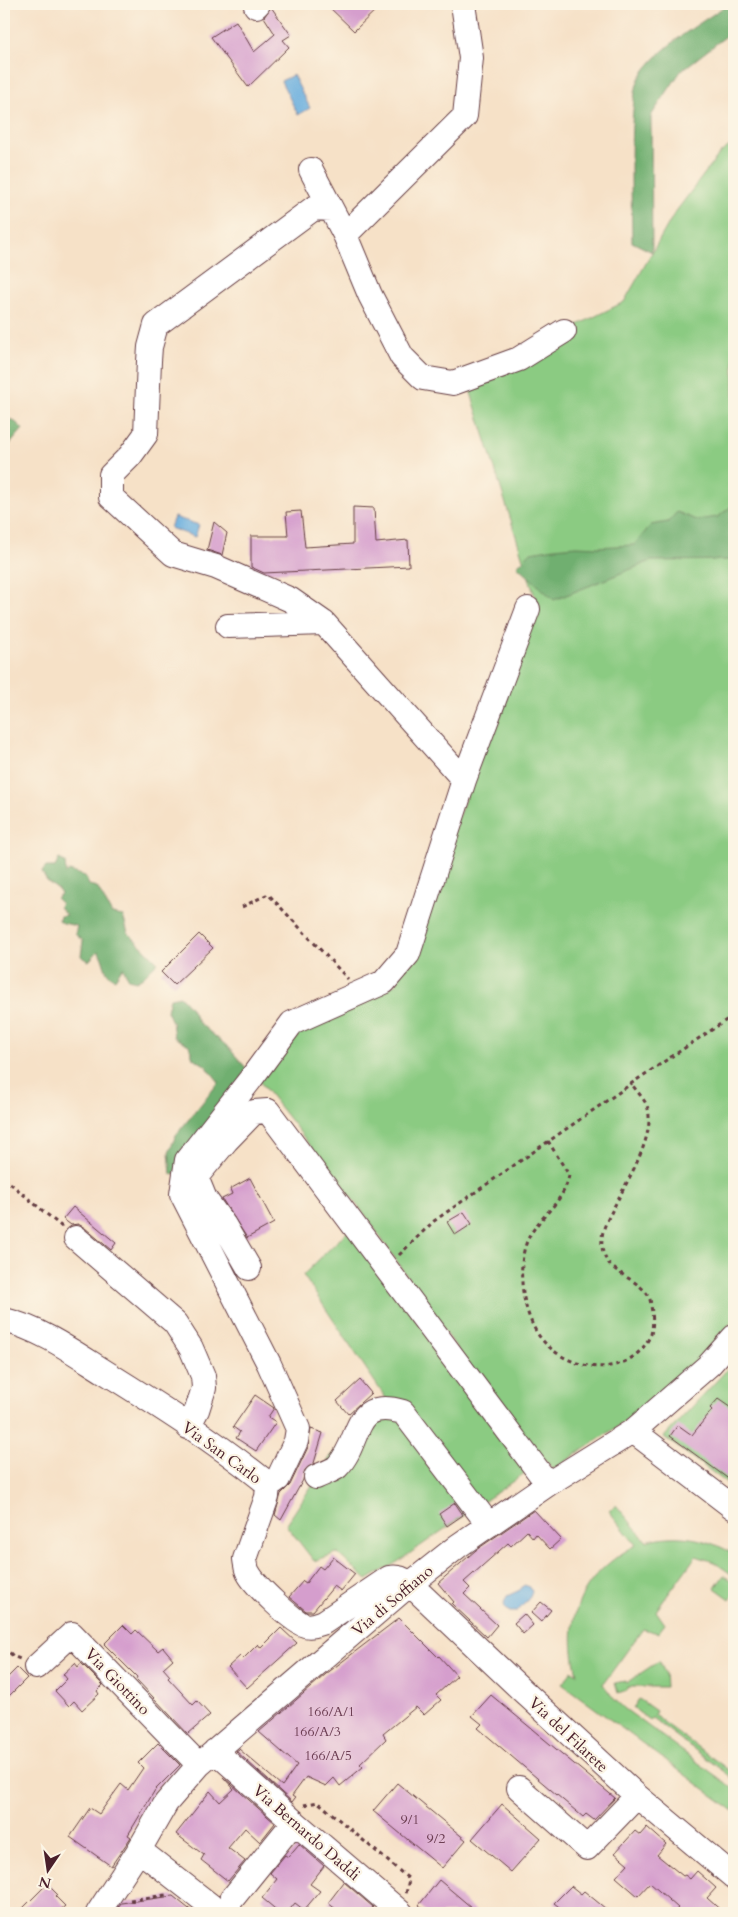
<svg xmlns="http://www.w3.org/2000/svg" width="738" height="1917" viewBox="0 0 738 1917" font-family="Cardo,serif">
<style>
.green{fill:#8bcb82;stroke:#6a7556}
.forest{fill:#70af70;stroke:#5d674e}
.water{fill:#68adde;stroke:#596684}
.building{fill:#d59ecd}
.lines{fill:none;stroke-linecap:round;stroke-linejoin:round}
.minor-casing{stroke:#643c42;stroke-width:26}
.path{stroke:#643c42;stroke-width:3;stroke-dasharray:4 4;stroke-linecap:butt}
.minor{stroke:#fff;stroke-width:24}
.labels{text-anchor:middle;stroke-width:4.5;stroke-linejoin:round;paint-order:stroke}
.number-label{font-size:14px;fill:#6d3f54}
.street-label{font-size:16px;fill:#4a1f2b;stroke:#fcf5e5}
</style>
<rect width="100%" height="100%" fill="#fcf5e5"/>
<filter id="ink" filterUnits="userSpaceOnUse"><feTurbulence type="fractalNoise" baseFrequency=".02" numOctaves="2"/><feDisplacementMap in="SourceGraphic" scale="10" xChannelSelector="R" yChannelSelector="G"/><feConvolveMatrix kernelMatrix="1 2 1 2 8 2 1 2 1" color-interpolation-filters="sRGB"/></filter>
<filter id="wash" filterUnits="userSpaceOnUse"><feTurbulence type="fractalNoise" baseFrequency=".0096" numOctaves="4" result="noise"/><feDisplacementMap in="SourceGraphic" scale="20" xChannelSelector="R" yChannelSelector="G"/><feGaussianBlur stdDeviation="1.12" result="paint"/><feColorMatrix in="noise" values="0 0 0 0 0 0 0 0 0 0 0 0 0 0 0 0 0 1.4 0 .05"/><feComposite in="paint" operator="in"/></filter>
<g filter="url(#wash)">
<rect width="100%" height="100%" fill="#f6e1c7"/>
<path class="green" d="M734,143V1318L715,1346L629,1419L553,1470L545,1459L537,1465L365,1215L257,1078L300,1026L396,984L494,721L535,597L467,380L624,302L674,214L720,153Z
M349,1230L529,1470L399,1561L367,1580L337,1553L314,1561L286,1525L333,1453L389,1403L303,1275Z
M734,1362V1488L664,1437Z
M616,1505L646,1541C677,1532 707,1538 734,1554V1576L714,1562L696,1556L656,1611L665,1624L658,1633L643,1629L603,1684L614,1699L625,1709L734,1789V1811L562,1684L572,1671L577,1674C562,1615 583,1574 636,1545L609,1511Z
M724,1575L734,1583V1595L730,1599L715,1588Z
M659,1661L665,1673L666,1687H627V1690L618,1693L615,1683L625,1681L626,1683Z
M639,1699L656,1711L654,1715L734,1774V1779L652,1718L649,1720L633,1708Z"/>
<path class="forest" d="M728,4H734V30L681,71L651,116L652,252L632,242C632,213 627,96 640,77C661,45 697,26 728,4Z
M12,419L23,429L4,451V424Z
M734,504V560L651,561L554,600L517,566L531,552L555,548L576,546L598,547L634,545L651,525L668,522L677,512L696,520L718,517Z
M59,859L65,862L66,874L69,871L85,876L89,885L97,887L112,914L123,916L128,933L158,962L143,977L136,981L128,979L123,967L115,979C102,973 106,961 98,951L89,961L81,956L83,941L75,934L77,926L63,923L59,920L60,916L66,915L59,907L61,903L56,898L61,894C56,885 47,886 42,872L46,867H55Z
M180,996L190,1007L198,1022L228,1047L247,1069L175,1175L171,1174L169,1152L176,1135L219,1082L205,1065L193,1058L189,1045L174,1037L172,1022L167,1011L170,998Z"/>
<path class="water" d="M293,75L310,108L298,115L281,81Z
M174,517L199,525L195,537L170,528Z
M524,1585L530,1587L532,1592L530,1597L517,1612H510L505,1609L504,1603L507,1596L520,1590Z"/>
<g id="blocks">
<path class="building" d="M326,4H382L354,31Z
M271,7L291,35L283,40L289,47L248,87L211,37L236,21L254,52L275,34L264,17Z
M353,507L374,508L376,543L408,540L409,566L264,573L251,567V536H288L286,512L301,511L305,547L353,544Z
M214,522L227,533L222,555L207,550Z
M199,934L213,948L174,985L161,972Z
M250,1178L274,1223L247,1238L222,1199L232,1194L230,1189Z
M73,1207L116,1243L111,1250L85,1228L78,1224L71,1225L63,1219Z
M464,1212L472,1224L455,1235L447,1222Z
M360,1380L371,1393L348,1414L337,1401Z
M255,1395L274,1408L268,1417L276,1422L256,1451L236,1438L240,1432L233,1427Z
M718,1399L734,1410V1483L670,1436L678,1425L692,1435L712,1410L710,1408Z
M311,1429L323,1433L314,1463L305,1470L303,1480L281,1520L275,1515L281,1494L290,1485L308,1447Z
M455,1503L463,1515L447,1526L439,1514Z
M534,1510L561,1539L550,1549L536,1534L533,1538L527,1531L511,1546L508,1543L464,1582L470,1588L464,1594L497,1625L487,1637L452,1604L454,1602L438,1583L476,1550Z
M333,1557L355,1574L341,1591L334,1586L313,1611H306L289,1597L303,1581L306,1583L319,1566L323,1569Z
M541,1602L551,1610L541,1622L531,1613Z
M524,1614L533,1625L523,1634L514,1623Z
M399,1618L438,1657L439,1656L457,1676L436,1695L441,1700L424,1715L416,1707L383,1734L386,1739L360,1764L363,1767L340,1786L334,1778L326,1786L306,1777L292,1796L295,1798L292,1802L236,1751L239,1749L282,1786L297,1765L259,1732L326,1674Z
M123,1625L132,1634L136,1630L158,1651L163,1647L173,1659L163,1668L170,1676L168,1678L193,1705L197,1701L210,1715L188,1734L136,1679L137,1677L104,1644Z
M281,1628L297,1643L247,1688L228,1667L240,1656L243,1659L258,1644L261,1648Z
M75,1663L78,1667L81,1663L103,1685L97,1691L99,1694L82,1710L74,1701L69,1706L55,1691L67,1679L63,1674Z
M17,1668L27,1678L4,1701V1681Z
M491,1695L615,1798L594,1820L586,1814L583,1817L478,1728L482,1724L472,1716Z
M158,1743L180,1765L155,1790L128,1835L131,1837L127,1843L111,1866L70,1837L90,1808L99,1814L121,1784L128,1790L143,1768L138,1763Z
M223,1777L275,1823L260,1842L245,1828L228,1848L245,1861L228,1881L201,1860L204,1855L176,1834L210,1791L220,1802L234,1789Z
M397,1783L466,1840L442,1868L373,1811Z
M502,1804L541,1838L511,1872L472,1839Z
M647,1827L666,1844L657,1855L683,1876L685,1875L690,1879L697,1871L716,1888L707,1898L724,1913H673L678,1908L650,1883L638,1896L616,1877L628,1864L615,1853L635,1831L640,1835Z
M299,1844L324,1866L310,1884L320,1891L304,1910L295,1903L287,1913H280L262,1898L277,1879L270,1873L285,1855L288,1857Z
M439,1880L478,1913H428L419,1905Z
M344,1882L373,1907L368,1913H341L328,1903Z
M47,1884L57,1894L55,1896L65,1906L57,1913H18Z
M571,1886L581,1894L584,1891L611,1913H567L554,1903Z
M173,1896L194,1913H114L121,1903Z"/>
</g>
</g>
<g filter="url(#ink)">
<use href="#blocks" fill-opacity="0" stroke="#643c42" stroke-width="1"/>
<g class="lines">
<defs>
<path id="minor" d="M256,6L258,4
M311,170L345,235L370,295L402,357L423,378L453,383L519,359L564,331
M331,209L314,208L156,325L150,347L149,361L146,434L130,456L111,475V497L173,554L216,567L291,600L324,623L464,780
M345,235L465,116L471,58L463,4
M228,626L324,623
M76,1238L175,1323L191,1348L203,1376L204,1388L197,1410L188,1427
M249,1268L224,1225L205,1199L196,1177L226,1141L254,1112L268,1111L548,1484
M4,1320C41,1329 73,1352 105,1372C158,1405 213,1440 262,1479L268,1486L267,1497L245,1559C246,1565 246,1570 249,1574C255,1585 294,1623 305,1625C311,1627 318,1624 324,1622L389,1578C398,1576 403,1579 410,1584L524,1692L637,1796L734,1877
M633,1431L734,1508
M316,1477C322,1474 332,1471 337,1467C363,1441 350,1397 403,1412L489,1525
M268,1486L278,1479L296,1441L298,1429L269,1364L182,1194L187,1160L250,1080L292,1023L384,982L408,954L464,780L528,609
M36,1667L72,1634L199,1765
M215,1751L292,1820L401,1913
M519,1788L587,1848L637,1796
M139,1850L220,1913
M231,1900L294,1822
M98,1913L139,1850L166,1803L199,1765L410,1584L458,1546L548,1484L633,1431L709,1365L734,1337"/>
</defs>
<use href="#minor" class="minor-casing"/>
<path class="path" d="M242,907L268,894L348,979
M548,1141L569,1175C564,1205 535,1218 526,1244C522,1255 521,1270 522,1282C523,1302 531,1330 546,1344C576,1374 632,1378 651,1334C653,1327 653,1319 652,1312C651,1307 651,1301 649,1297C636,1274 599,1274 602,1239C602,1229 608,1219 612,1211C625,1184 655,1139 648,1109C646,1100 636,1091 631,1083
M4,1178L62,1227
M399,1255L434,1221L638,1079L734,1015
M4,1647L13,1656L20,1659
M304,1805L318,1802L409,1879L406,1894
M130,1900L166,1895"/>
<use href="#minor" class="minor"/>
</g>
</g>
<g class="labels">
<g class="number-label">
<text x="331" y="1716">166/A/1</text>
<text x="317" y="1736">166/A/3</text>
<text x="328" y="1760">166/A/5</text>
<text x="410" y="1824">9/1</text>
<text x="436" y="1843">9/2</text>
</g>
<g class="street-label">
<text transform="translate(222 1452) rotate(36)" y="6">Via San Carlo</text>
<text transform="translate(392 1600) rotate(-40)" y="6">Via di Soffiano</text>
<text transform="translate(118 1681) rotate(46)" y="6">Via Giottino</text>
<text transform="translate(569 1734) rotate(43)" y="6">Via del Filarete</text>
<text transform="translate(307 1832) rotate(41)" y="6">Via Bernardo Daddi</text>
</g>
</g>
<rect width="738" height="1917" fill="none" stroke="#fcf5e5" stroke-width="20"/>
<g transform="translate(48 1870) rotate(193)" stroke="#fcf5e5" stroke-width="4" paint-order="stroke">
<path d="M0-4L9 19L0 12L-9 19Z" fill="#4a1f2b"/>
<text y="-8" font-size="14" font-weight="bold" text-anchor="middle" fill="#4a1f2b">N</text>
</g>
</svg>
